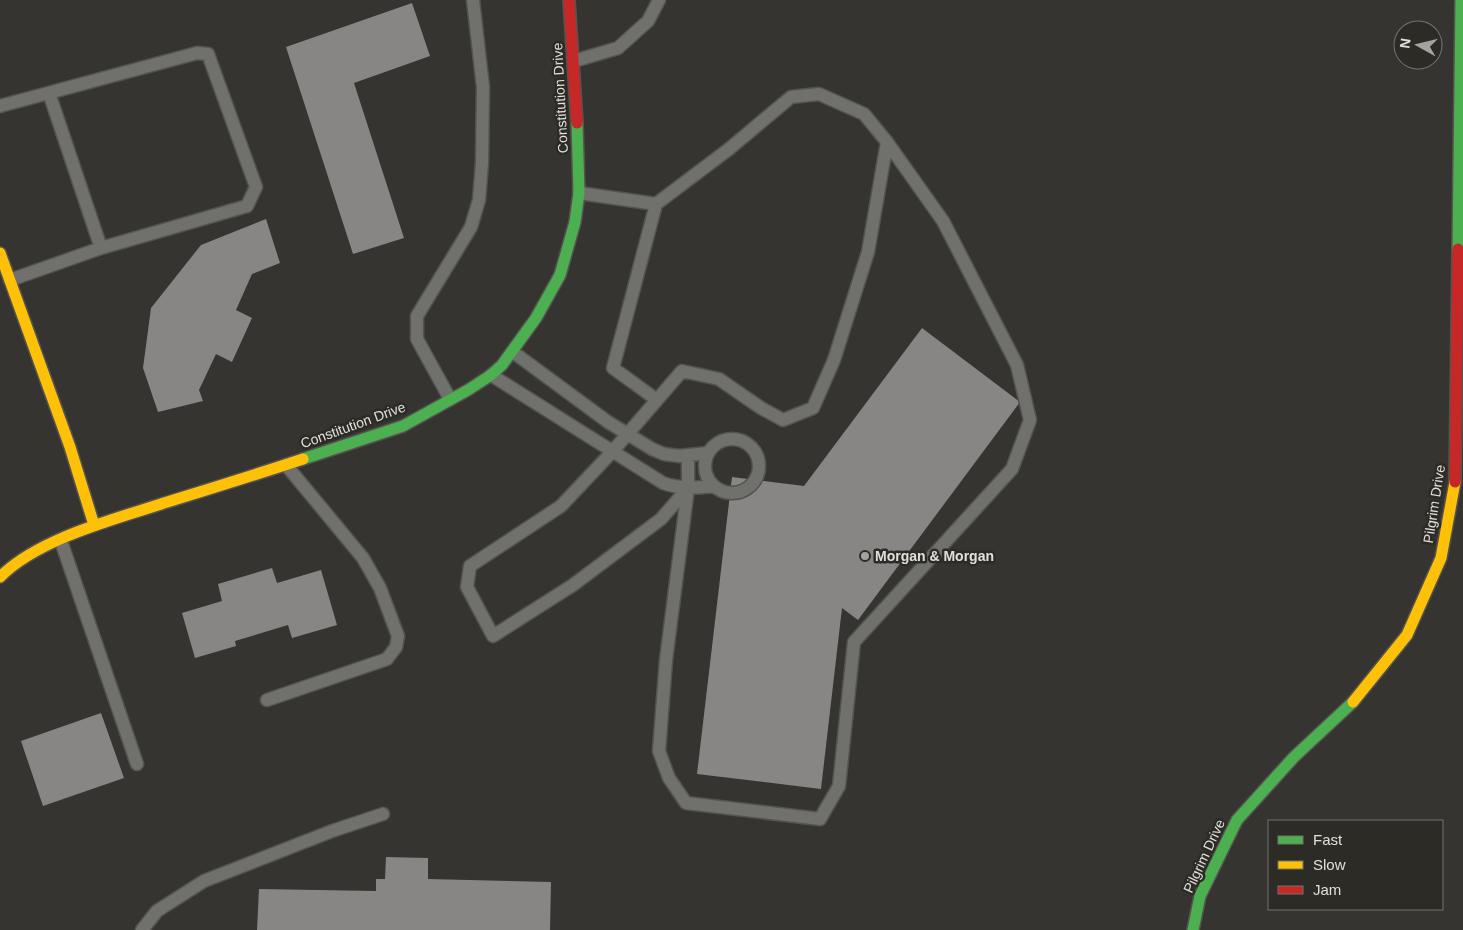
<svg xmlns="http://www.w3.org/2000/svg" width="1463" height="930" viewBox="0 0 1463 930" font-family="Arial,sans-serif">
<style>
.building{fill:#888684}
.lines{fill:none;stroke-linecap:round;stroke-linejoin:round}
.lane-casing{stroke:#545350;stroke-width:15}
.fast-casing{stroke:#545350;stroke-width:14}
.slow-casing{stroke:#545350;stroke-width:14}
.jam-casing{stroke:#545350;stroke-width:14}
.lane{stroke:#70706c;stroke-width:12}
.fast{stroke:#4caf50;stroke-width:11}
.slow{stroke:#ffc107;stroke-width:11}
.jam{stroke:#c62828;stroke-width:11}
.poi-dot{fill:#a5a39f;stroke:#2d2b25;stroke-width:2}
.labels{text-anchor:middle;stroke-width:5;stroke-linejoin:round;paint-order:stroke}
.street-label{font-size:14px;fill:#e1dfdb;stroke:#2d2b25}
.poi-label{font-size:14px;font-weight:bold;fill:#e1dfdb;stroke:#2d2b25;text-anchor:start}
</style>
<rect width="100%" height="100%" fill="#353430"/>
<path class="building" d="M412,3L430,56L354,83L404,238L353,254L286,47Z
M266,219L280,263L252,274L236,310L252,318L232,362L216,354L199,390L203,401L158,412L143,368L151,308L201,245Z
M922,328L1020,402L858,620L842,608L821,789L697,774L732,477L804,486Z
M272,568L277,583L321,570L337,625L292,638L288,625L235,641L236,646L195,658L182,613L222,601L218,584Z
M101,713L124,778L43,806L21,741Z
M386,857L428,858V879L551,882L550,930H257L259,889L376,891V879H385Z"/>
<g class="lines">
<defs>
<path id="lane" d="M574,61L618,48L648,21L659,0
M49,93L101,248
M0,106L197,53L208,54L256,187L247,206L101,248L10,280
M579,193L656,204L729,149L791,97L819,94L864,114L887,142L943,221L1017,365L1030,420L1012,469L854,642L839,786L820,819L686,803L669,778L659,751L666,660L688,488
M656,204L613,368L657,400
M513,352L608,422L652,449L664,454L679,456L708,453
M491,375L663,483C680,489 696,488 714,486
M450,399L417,339V316L471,227L479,200L482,163L483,87L473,0
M705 466a27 27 0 1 1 54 0a27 27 0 1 1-54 0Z
M688,456V488L661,519L573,585L493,636L467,587L470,566L561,506L612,452L682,371L719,379L761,408L783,420L813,408L834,360L868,252L887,142
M61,541L137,764
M267,700L387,659L396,647L398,636L380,588L363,558L286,465
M142,930L157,911L204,881L332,831L383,814"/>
<path id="fast" d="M1458,249L1461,0
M303,459L403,426L468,390L491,375L502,365L536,318L560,275L575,222L579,193L577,123
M1193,930L1200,896L1237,820L1294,757L1353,702"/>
<path id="slow" d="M0,253L70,447L94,525
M0,577C37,540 108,521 158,505C206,490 255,475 303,459
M1353,702L1407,635L1441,558L1455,482"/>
<path id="jam" d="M569,0L577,123
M1455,482L1458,249"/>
</defs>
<use href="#lane" class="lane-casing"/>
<use href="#fast" class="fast-casing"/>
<use href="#slow" class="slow-casing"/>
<use href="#jam" class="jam-casing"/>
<use href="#lane" class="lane"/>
<use href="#fast" class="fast"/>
<use href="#slow" class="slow"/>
<use href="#jam" class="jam"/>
</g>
<circle class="poi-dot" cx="865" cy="556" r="5"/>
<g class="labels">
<g class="street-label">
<text transform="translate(560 98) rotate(-93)" y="5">Constitution Drive</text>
<text transform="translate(353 425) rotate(-20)" y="5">Constitution Drive</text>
<text transform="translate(1434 504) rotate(-81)" y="5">Pilgrim Drive</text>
<text transform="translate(1204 856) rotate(-65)" y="5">Pilgrim Drive</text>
</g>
<g class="poi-label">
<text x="875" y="561">Morgan &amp; Morgan</text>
</g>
</g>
<rect x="1268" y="820" width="175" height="90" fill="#2d2b25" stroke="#75736e"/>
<rect x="1278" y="836" width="25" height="8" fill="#4caf50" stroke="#75736e"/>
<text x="1313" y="845" font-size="15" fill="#e1dfdb">Fast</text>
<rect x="1278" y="861" width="25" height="8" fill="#ffc107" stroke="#75736e"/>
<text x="1313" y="870" font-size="15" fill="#e1dfdb">Slow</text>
<rect x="1278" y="886" width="25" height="8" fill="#c62828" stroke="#75736e"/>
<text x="1313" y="895" font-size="15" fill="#e1dfdb">Jam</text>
<g transform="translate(1418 45) rotate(278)"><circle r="24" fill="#2d2b25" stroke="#75736e"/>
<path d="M0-4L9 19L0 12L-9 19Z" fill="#a5a39f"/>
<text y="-8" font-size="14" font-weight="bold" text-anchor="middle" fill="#e1dfdb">N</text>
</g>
</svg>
